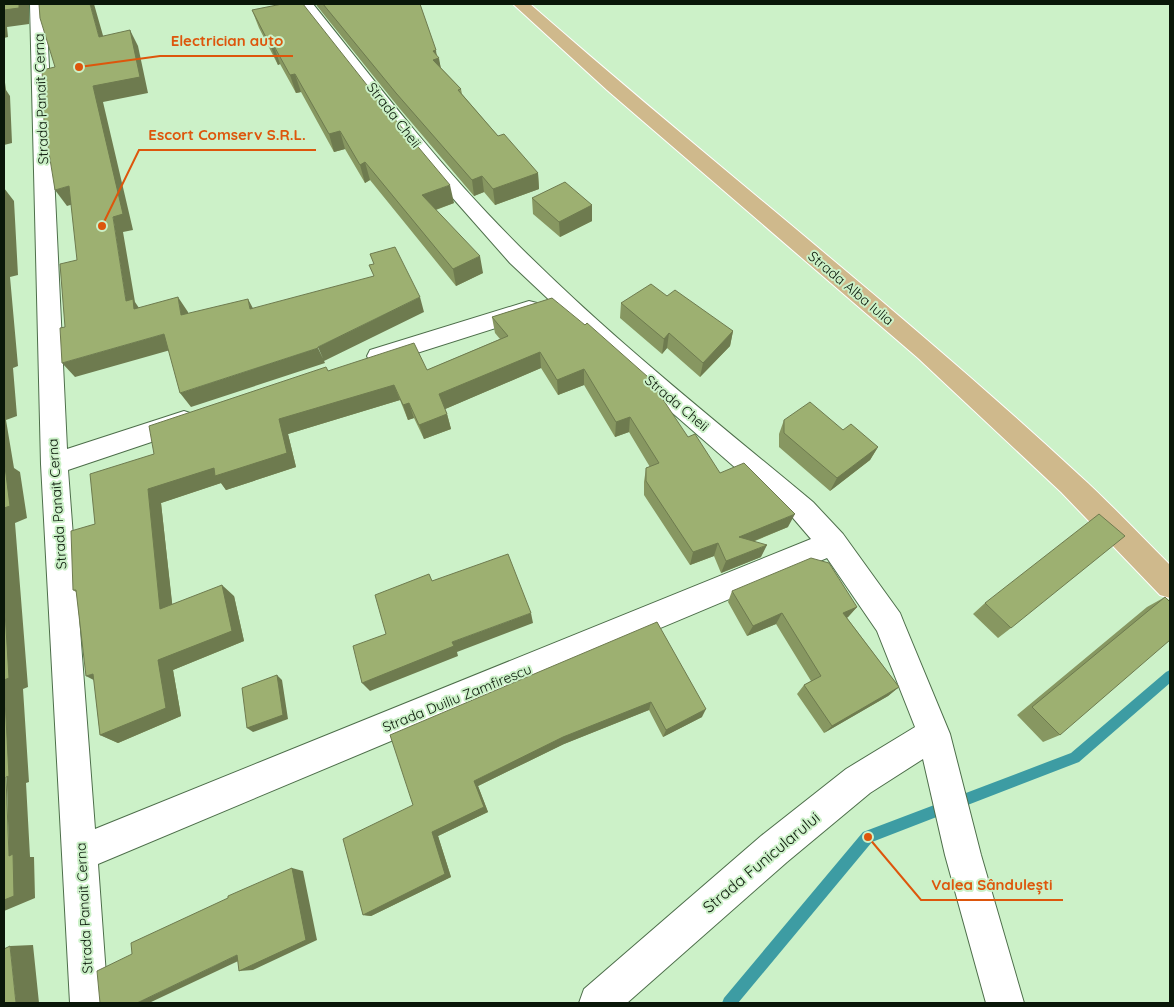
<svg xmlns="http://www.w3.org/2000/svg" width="1174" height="1007" viewBox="0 0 1174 1007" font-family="Quicksand,sans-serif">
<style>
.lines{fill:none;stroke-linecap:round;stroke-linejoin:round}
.stream{fill:#3d9ca3;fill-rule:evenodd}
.street-casing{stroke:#4d6e4a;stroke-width:2}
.primary-casing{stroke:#fff;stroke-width:2}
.street{fill:#fff;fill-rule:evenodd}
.primary{fill:#cfb98c;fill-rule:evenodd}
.wall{fill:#879761}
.shaded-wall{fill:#6e7b4f}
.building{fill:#9db071;stroke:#6e7b4f}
.labels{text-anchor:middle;stroke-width:4;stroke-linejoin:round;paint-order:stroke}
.street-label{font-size:14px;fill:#0a1709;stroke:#ccf1c8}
.near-street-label{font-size:16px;fill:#0a1709;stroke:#ccf1c8}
.leader{fill:none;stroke:#dd560c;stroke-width:2}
.callout-dot{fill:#dd560c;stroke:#ccf1c8;stroke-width:2}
.callout-label{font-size:15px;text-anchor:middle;font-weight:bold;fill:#dd560c;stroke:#ccf1c8;stroke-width:4;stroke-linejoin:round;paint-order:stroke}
</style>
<rect width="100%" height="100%" fill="#ccf1c8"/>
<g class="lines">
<path class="stream" d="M1170,670V683L1079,762L872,842L738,1003H722L724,998L863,832L1071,753L1166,672Z"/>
<defs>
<path id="street" d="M30,4H46L67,449L184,411L193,414L197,421L193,428L68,470L95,829L811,539L793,518L629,375L510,263L428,170L297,4H313C370,75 425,147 487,213C587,319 701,409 813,502L843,534L900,613L904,623L950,734L981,855L1024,1003H986L945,855L923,759L870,793L787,862L627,1003H579L584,989L761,836L846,769L915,727L877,631L827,558L98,864L108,1003H70L41,464Z
M529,301L537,303L541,309L537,315L379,365L370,362L367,356L370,350Z"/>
<path id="primary" d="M513,4H530C711,163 902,311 1079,475C1111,504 1140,535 1170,565V598L1160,595L1061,492L918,358L607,90Z"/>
</defs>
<use href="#street" class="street-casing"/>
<use href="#primary" class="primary-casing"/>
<use href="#street" class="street"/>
<use href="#primary" class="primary"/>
</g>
<path class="wall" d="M316,4H420L441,68L461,89L462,94L498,136L538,173L539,189L495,205L484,192L474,196L400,109L317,6Z
M252,10L454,203L436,210L483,273L456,286L370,180L365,183L345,149L334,152L301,92L296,93L280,64L278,65L259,28Z
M532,198L592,205V221L560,237L533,214Z
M667,296L733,331L730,346L700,377L667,348L662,354L620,318L621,303Z
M552,298L688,437L720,473L788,527L755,541L761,557L721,573L714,556L690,565L644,495V482L646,468L650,467L629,432L615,437L584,385L558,395L541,368L445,409L447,414L451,429L424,439L414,418L408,420L400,400L288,434L296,467L226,490L221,483L161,503L172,604L234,596L244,641L173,670L181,716L118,743L100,735L94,680L76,592L73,590L95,524L154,454L328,371L427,370L500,339L495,333L492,317Z
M784,420L843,430L878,447L870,460L830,491L779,447V434Z
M732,591L857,607L848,617L847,618L899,687L888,696L824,733L797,694L804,685L811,681L776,624L747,636L728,602Z
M1165,597L1060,735L1043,742L1017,715L1147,607Z
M985,603L1011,628L998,638L973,614Z
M657,622L702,717L663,737L649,710L564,744L478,786L488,812L438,836L451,877L371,916L363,915L413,805Z"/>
<path class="shaded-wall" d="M19,4H29V24L7,27L8,37L4,38V10Z
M90,4H94L108,53L99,37Z
M130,30L138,46L148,93L103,102L133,230L123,232L135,302L143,314L145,324L126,301L93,86Z
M274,46L280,64L278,65L271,47Z
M436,50L437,59L439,58L442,75L433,60V51Z
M295,74L301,92L296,93L290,75Z
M4,75L6,90L10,96L12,143L4,145Z
M340,131L345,149L334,152L329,134Z
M365,162L370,180L365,183L360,165Z
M538,173L539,189L495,205L493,189Z
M482,176L484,192L474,196L472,180Z
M450,185L454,203L426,213L422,195Z
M69,186L80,202L67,206L55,190Z
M4,188L14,201L18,275L10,277L18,366L13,368L17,416L6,420L14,468L20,472L27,518L15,523L28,687L23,689L29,782L26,783L30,857H34L35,898L4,911V900L9,856L4,680Z
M592,205V221L560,237L559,222Z
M480,256L483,273L456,286L453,269Z
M178,297L188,312L191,330L181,315Z
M420,297L424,312L324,361L318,347Z
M248,299L256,314L250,309Z
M733,331L730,346L700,377L703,363Z
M669,333L667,348L662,354L664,339Z
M164,334L174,349L75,377L62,363Z
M318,348L325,363L191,407L180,393Z
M540,352L541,368L443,410L439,394Z
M584,369V385L558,395L557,380Z
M394,385L400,400L288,434L296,467L226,490L221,483L161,503L174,620L160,609L148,489L279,419Z
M409,403L414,418L408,420L403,405Z
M447,414L451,429L424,439L419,425Z
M630,417L629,432L615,437L616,422Z
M878,447L870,460L830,491L837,478Z
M795,514L788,527L734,549L739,537Z
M718,543L714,556L690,565L693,552Z
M767,545L761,557L721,573L726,561Z
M222,585L234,596L244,641L173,670L181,716L118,743L100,735L158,660Z
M857,607L848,617L835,623L843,613Z
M531,613L533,623L457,652L458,656L370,691L362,683L452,642Z
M782,613L776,624L747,636L753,626Z
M93,674L103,685L86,676Z
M277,675L282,680L288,719L253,732L247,728Z
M899,687L888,696L824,733L832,726Z
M651,702L649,710L564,744L478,786L488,812L438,836L451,877L371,916L363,915L474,781L563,737Z
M706,709L702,717L663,737L666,730Z
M292,868L303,871L317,940L253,970L239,971Z
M33,945L39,1003H16L10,946Z
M237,955H251L149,1003H137Z"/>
<path class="building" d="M4,4H19V8L4,10Z
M39,4H90L99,37L130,30L140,77L93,86L123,214L113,217L126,301L133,299L134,309L178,297L181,315L248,299L250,309L374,276L369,265L374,264L370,254L395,247L420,297L318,347V348L180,393L164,334L62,363L60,328L65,327L60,264L77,260L69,186L55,190L44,122L42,70L55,67L40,18Z
M282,4H303L378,99L450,185L422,195L480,256L453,269L365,162L360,165L340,131L329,134L295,74L290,75L274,46L271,47L252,10Z
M323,4H420L436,50L433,51L439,58L433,60L461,89L458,90L498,136L504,134L538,173L493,189L482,176L472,180L396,93Z
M565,182L592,205L559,222L532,198Z
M4,237L5,260H4Z
M651,284L667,296L675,290L733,331L703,363L669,333L664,339L621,303Z
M552,298L585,325L587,323L648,377L688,437L695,434L720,473L744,463L795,514L739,537L767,545L726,561L718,543L693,552L646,481V468L659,463L630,417L616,422L584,369L557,380L540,352L439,394L447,414L419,425L409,403L403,405L394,385L279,419L287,453L215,476L214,468L148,489L160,609L222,585L232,631L158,660L166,708L100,735L93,674L86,676L76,590H73L71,531L95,524L90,474L154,454L149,426L326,367L328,371L414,343L427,370L508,336L492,317Z
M810,402L843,430L851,424L878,447L837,478L784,433V420Z
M4,459L10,506L4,508Z
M1099,514L1125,536L1011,628L985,603Z
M508,554L531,613L452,642L454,646L362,683L353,646L386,634L375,595L429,574L432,581Z
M811,558L829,563L857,607L843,613L899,687L832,726L804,685L821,676L782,613L753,626L732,591Z
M4,595L9,678L4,680L9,776L6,777L9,856L13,854L14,896L4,900Z
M1165,597L1170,602V640L1060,735L1032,707Z
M657,622L706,709L666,730L651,702L563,737L474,781L484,807L432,832L445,874L363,915L343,839L413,805L390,735Z
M277,675L283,715L247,728L242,688Z
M292,868L306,940L239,971L237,955L137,1003H100L97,971L132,954L131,943L228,898V896Z
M10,946L16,1003H4V949Z"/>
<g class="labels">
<g class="street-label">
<text transform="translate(41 99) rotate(-92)" y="5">Strada Panait Cerna</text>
<text transform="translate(394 115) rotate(52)" y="5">Strada Cheii</text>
<text transform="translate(851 288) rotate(40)" y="5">Strada Alba Iulia</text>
<text transform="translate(677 403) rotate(40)" y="5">Strada Cheii</text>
<text transform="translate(57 504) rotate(-94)" y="5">Strada Panait Cerna</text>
<text transform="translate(457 698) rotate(-22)" y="5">Strada Duiliu Zamfirescu</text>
<text transform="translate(84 908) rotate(-93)" y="5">Strada Panait Cerna</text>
</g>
<g class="near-street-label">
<text transform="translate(761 862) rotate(-40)" y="6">Strada Funicularului</text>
</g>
</g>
<path class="leader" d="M79 67L160 56H293M102 226L139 150H316M868 837L921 900H1063"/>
<g class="callout-dot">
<circle cx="79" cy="67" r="5"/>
<circle cx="102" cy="226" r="5"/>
<circle cx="868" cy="837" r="5"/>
</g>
<g class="callout-label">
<text x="227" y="46">Electrician auto</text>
<text x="227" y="140">Escort Comserv S.R.L.</text>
<text x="992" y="890">Valea Sândulești</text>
</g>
<rect width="1174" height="1007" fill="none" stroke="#0a1709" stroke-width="10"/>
</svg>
